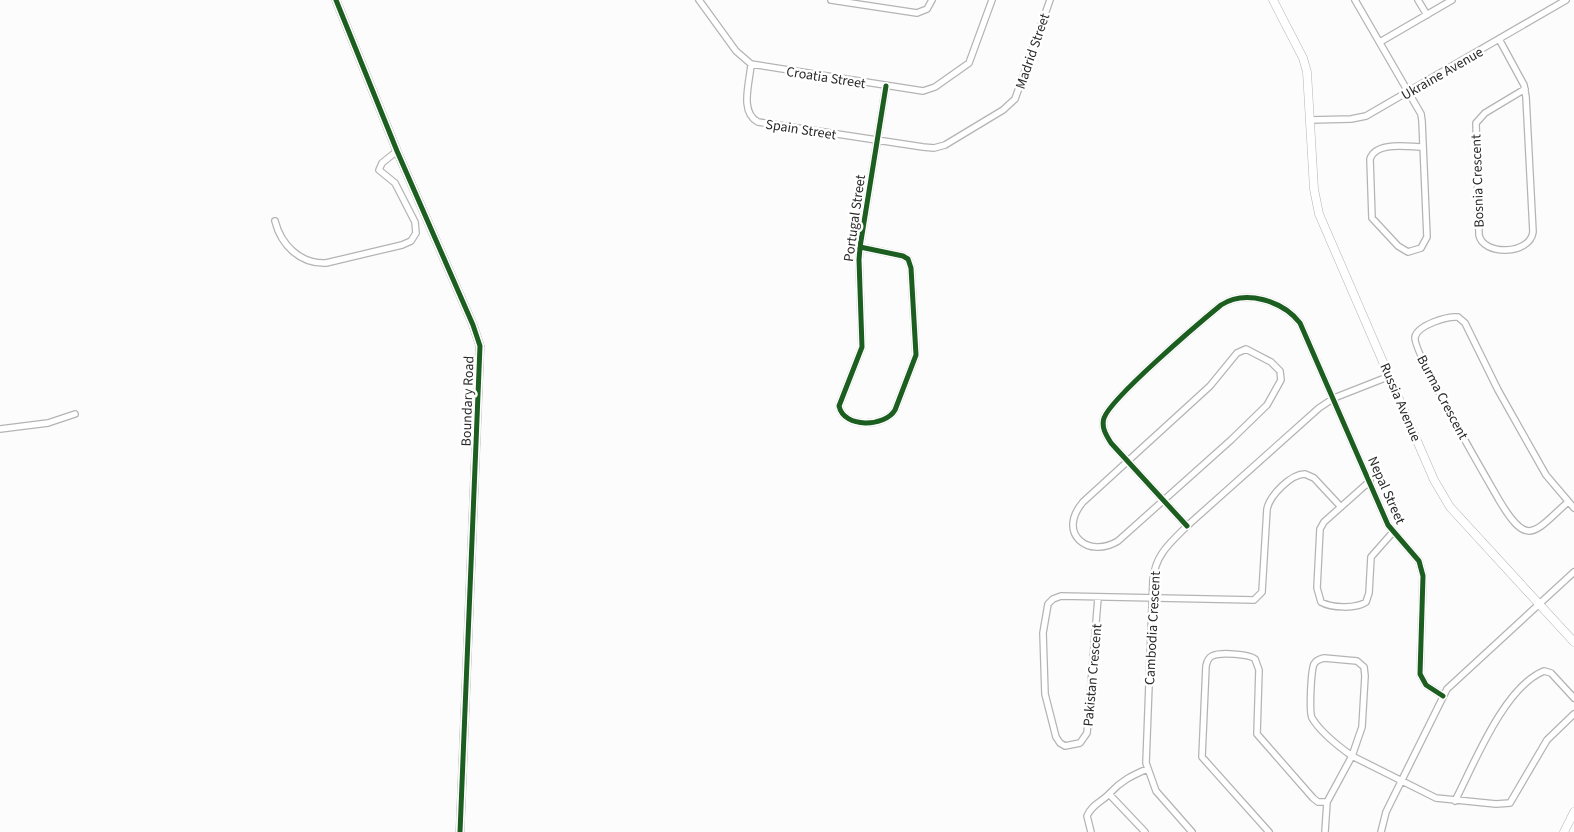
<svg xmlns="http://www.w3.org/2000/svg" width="1574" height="832" viewBox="0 0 1574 832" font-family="'Source Sans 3',sans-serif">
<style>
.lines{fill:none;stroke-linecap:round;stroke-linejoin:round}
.street-casing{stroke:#b4b4b4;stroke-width:8}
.secondary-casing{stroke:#b4b4b4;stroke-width:9}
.street{stroke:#fff;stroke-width:5.5}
.secondary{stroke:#fff;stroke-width:8}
.cycleway-casing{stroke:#fff;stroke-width:8}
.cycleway{stroke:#1b5e20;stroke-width:5}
.labels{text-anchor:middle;stroke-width:5;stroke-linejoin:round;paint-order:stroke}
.street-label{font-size:14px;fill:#292929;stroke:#fff}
</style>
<rect width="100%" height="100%" fill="#fcfcfc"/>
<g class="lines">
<defs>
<path id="street" d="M699,0L736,51L751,64L923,91L935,87L969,63L992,0
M831,0L917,13L927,9L932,0
M1355,0L1421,114L1422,121L1427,237L1421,248L1408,252L1398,246L1372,218L1370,159C1376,141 1408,147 1423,147
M1418,0L1427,15
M1499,39L1524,85L1526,97L1533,232C1530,255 1483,256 1479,235L1476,123L1485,113L1525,89
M1380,42L1452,0
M751,64C750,82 739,112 758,122L923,147L934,148L945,145L1003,110L1015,99L1050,0
M1310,120L1351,119L1366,116L1566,0
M275,221C281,245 300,264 326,263L402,245L411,241L416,233L415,222L395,183L379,170L382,163L397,151
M860,247L903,256L908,259L911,268L916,355L895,410C885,427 844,429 839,406L862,347L859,260L860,247L886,86
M1246,349L1271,362L1280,371L1281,380L1267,405L1231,440L1118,541C1089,559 1056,534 1083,502L1210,386L1237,353Z
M0,429L48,423L75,414
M1370,481L1324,522L1320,529L1317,588L1321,602C1331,608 1356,609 1366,602L1369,593L1371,557L1393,532
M1568,502C1534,532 1528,549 1499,500C1487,479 1412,351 1415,337C1418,325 1447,316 1458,317L1465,323L1498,390L1546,475L1574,508
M1187,526L1111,443C1106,435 1101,427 1104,418C1111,398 1199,323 1221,305C1246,289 1283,301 1300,323L1388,525L1419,561L1423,576L1420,674L1426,685L1443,696
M1098,598L1087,733L1080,743L1065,746L1060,743L1056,737L1045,694L1043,633L1048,604L1053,599L1061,596L1254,600L1262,592L1267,509C1270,495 1291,474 1305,474L1314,478L1341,507
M1109,794L1145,832
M1455,801C1474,764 1504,687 1544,671L1551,673L1574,698
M1091,832L1087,816C1092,804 1102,802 1110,793C1121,781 1131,776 1147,769
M1192,832L1156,791L1146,763L1153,580C1155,555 1170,543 1187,526L1319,408L1334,398L1390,376
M1269,832L1202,757L1206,666C1207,661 1208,658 1212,656C1220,652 1249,654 1255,659L1259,670L1257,734L1313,798L1318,802H1327
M1325,832L1327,802L1352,756L1362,727L1365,676L1364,667L1357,661L1324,658C1320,659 1316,660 1314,664C1311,671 1309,712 1312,718C1321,733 1338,746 1352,756L1436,798L1496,804L1510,803L1547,740L1574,714
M1381,832L1386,812L1447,689L1574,572"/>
<path id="secondary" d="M336,0L397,151L473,325L480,346L460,832
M1273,0L1303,58L1307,72L1314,189L1319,214L1434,480L1450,507L1574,642
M1564,832L1574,812"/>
</defs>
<use href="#street" class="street-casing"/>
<use href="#secondary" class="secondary-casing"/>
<use href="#street" class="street"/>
<use href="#secondary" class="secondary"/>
<defs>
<path id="cycleway" d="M336,0L397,151L473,325L480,346L460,832
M860,247L903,256L908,259L911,268L916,355L895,410C885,427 844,429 839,406L862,347L859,260L860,247L886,86
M1187,526L1111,443C1106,435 1101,427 1104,418C1111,398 1199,323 1221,305C1246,289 1283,301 1300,323L1388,525L1419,561L1423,576L1420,674L1426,685L1443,696"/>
</defs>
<use href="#cycleway" class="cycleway-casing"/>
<use href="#cycleway" class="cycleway"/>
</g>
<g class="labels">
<g class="street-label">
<text transform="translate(1032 51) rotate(-71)" y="5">Madrid Street</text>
<text transform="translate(1442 73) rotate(-30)" y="5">Ukraine Avenue</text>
<text transform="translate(826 77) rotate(9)" y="5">Croatia Street</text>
<text transform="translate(801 129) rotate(9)" y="5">Spain Street</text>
<text transform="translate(1477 181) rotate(-92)" y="5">Bosnia Crescent</text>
<text transform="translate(854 218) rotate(-82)" y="5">Portugal Street</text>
<text transform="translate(1443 397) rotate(62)" y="5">Burma Crescent</text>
<text transform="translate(467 401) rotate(-88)" y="5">Boundary Road</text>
<text transform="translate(1401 402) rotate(67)" y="5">Russia Avenue</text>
<text transform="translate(1387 490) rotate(66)" y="5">Nepal Street</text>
<text transform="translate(1152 628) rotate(-87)" y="5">Cambodia Crescent</text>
<text transform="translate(1092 675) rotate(-85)" y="5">Pakistan Crescent</text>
</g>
</g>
</svg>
